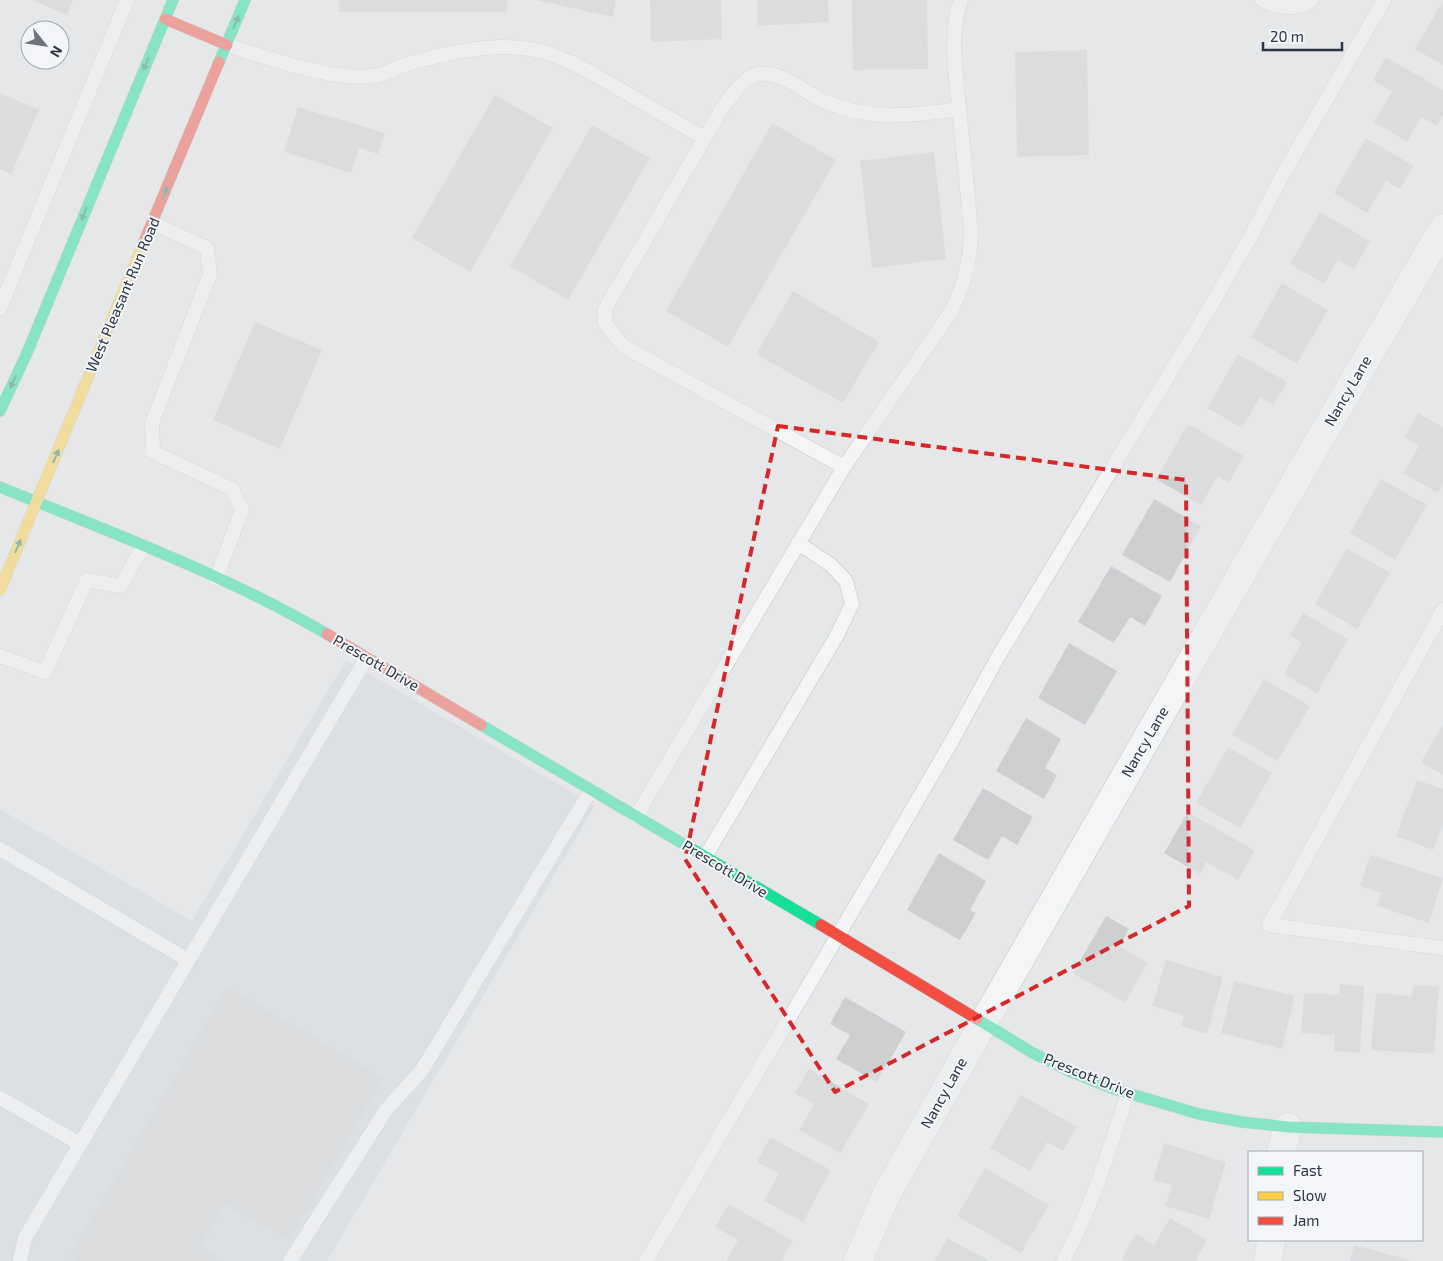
<svg xmlns="http://www.w3.org/2000/svg" width="1443" height="1261" viewBox="0 0 1443 1261" font-family="'Exo 2',sans-serif">
<style>
.built{fill:#d3d7dc}
.building{fill:#cdcfd1}
.lines{fill:none;stroke-linecap:round;stroke-linejoin:round}
.lane-casing{stroke:#c3c5c7;stroke-width:15}
.street-casing{stroke:#c3c5c7;stroke-width:29}
.fast-casing{stroke:#c3c5c7;stroke-width:12}
.slow-casing{stroke:#c3c5c7;stroke-width:12}
.jam-casing{stroke:#c3c5c7;stroke-width:12}
.lane{stroke:#f4f5f6;stroke-width:14}
.street{stroke:#f4f5f6;stroke-width:28}
.fast{stroke:#16e098;stroke-width:11}
.slow{stroke:#ffcf43;stroke-width:11}
.jam{stroke:#f24e42;stroke-width:11}
.oneway{fill:#228269}
.marked{fill:none;stroke:#d62828;stroke-width:4;stroke-dasharray:10 6;stroke-linejoin:round}
.labels{text-anchor:middle;stroke-width:4;stroke-linejoin:round;paint-order:stroke}
.street-label{font-size:15px;fill:#2b3543;stroke:#f3f5f8}
</style>
<rect width="100%" height="100%" fill="#e5e7e9"/>
<path class="built" d="M346,660L595,806L327,1261H0V809L192,921Z"/>
<path class="building" d="M32,0H73L67,15Z
M339,0H507V12H339Z
M536,0H616L613,17Z
M650,0H721L722,39L651,42Z
M757,0H828L829,22L758,26Z
M852,0H927L928,69L853,70Z
M1443,1V65L1415,49Z
M1087,50L1089,155L1017,157L1015,52Z
M1386,57L1443,90V115L1436,126L1421,117L1407,142L1374,122L1392,92L1373,80Z
M0,93L39,110L11,174L0,169Z
M495,95L553,128L470,272L412,238Z
M298,107L385,133L378,154L359,148L351,173L284,152Z
M772,123L836,160L728,347L666,311Z
M592,125L650,158L568,300L510,266Z
M1366,138L1414,166L1400,189L1386,181L1367,213L1334,193Z
M934,152L946,259L872,268L860,161Z
M1320,212L1370,241L1354,269L1338,260L1324,284L1290,264Z
M1282,283L1328,310L1297,364L1251,337Z
M793,291L879,342L843,403L756,354Z
M255,322L322,350L280,449L213,420Z
M1238,354L1287,382L1273,405L1260,397L1242,428L1207,408Z
M1418,413L1443,427V483L1438,493L1403,473L1419,446L1404,437Z
M1188,424L1244,456L1229,483L1218,476L1201,505L1156,479Z
M1381,479L1427,505L1395,560L1350,533Z
M1154,499L1201,526L1170,582L1122,555Z
M1347,548L1390,573L1357,629L1315,604Z
M1111,566L1162,596L1145,626L1130,617L1114,643L1078,622Z
M1303,613L1348,639L1317,693L1284,674L1302,642L1290,635Z
M1069,643L1117,671L1085,725L1038,698Z
M1264,679L1310,706L1278,761L1232,735Z
M1026,718L1061,739L1045,768L1057,775L1044,799L996,771Z
M1443,725V775L1421,762Z
M1228,747L1272,773L1240,828L1196,803Z
M1417,780L1443,789V823L1433,850L1396,836Z
M983,788L1033,817L1017,845L1002,836L988,860L953,840Z
M1188,812L1255,851L1238,880L1206,862L1200,874L1164,853Z
M939,853L986,881L970,910L976,913L960,940L907,910Z
M1370,855L1443,878L1429,923L1377,906L1381,893L1360,886Z
M1106,916L1129,929L1119,946L1148,963L1125,1003L1073,973Z
M1166,960L1223,977L1207,1034L1181,1026L1184,1015L1152,1006Z
M1234,981L1295,996L1282,1049L1221,1033Z
M1340,984L1364,986L1360,1053L1334,1051L1335,1035L1301,1033L1304,993L1339,995Z
M1413,985L1439,987L1434,1054L1371,1050L1376,993L1412,996Z
M227,986L384,1078L289,1241L225,1204L200,1247L224,1261H76L69,1257Z
M845,997L906,1032L877,1082L836,1059L850,1035L830,1024Z
M809,1069L869,1104L840,1153L799,1130L814,1104L795,1093Z
M1021,1095L1077,1127L1063,1151L1047,1142L1030,1171L990,1148Z
M770,1137L831,1170L803,1222L764,1201L779,1173L757,1162Z
M1164,1143L1226,1162L1209,1219L1165,1206L1172,1185L1153,1180Z
M985,1168L1049,1205L1021,1253L957,1216Z
M729,1204L793,1241L781,1261H726L738,1240L715,1227Z
M1170,1218L1207,1240L1195,1261H1128L1122,1258L1136,1234L1154,1245Z
M947,1238L990,1261H935Z
M1354,1245L1410,1260V1261H1350Z"/>
<g class="lines">
<defs>
<path id="lane" d="M1262,0C1276,8 1299,11 1311,0
M227,45C266,57 331,81 371,76C383,75 395,68 407,64C443,54 485,44 522,48C560,52 591,73 623,91C650,107 677,123 705,138
M153,223L207,248L210,274L152,423L153,452L232,489L242,510L216,579
M0,308L127,0
M844,467L623,346L605,323V309L721,110C731,97 743,76 760,74C784,72 803,92 823,101C870,121 911,116 959,109
M1443,610L1269,925L1443,948
M0,656L45,672L87,580L121,586L143,546
M636,816L844,467L952,310C964,285 971,261 971,232C968,194 964,156 960,118C957,82 948,34 961,0
M0,849L188,960
M705,857L836,637L852,604L846,581L831,565L798,543
M0,1098L80,1144
M20,1261L25,1238L367,657
M290,1261L386,1110L422,1070L591,790
M646,1261L886,854L953,739L999,655L1213,302L1251,236L1282,176L1384,0
M1063,1261C1092,1208 1109,1150 1128,1093"/>
<path id="street" d="M1281,1152L1288,1127
M858,1261L886,1195L984,1022L1239,578L1443,228
M1268,1261L1271,1240"/>
<path id="fast" d="M219,62L245,0
M0,411L27,353L173,0
M0,487C110,532 224,574 327,634
M481,725L821,925
M977,1019L1033,1053L1071,1072L1114,1089L1199,1114L1242,1122L1288,1127L1443,1132"/>
<path id="slow" d="M0,590L143,244"/>
<path id="jam" d="M165,19L227,45
M143,244L219,62
M327,634L481,725
M821,925L977,1019"/>
</defs>
<use href="#lane" class="lane-casing"/>
<use href="#street" class="street-casing"/>
<use href="#fast" class="fast-casing"/>
<use href="#slow" class="slow-casing"/>
<use href="#jam" class="jam-casing"/>
<use href="#lane" class="lane"/>
<use href="#street" class="street"/>
<use href="#fast" class="fast"/>
<use href="#slow" class="slow"/>
<use href="#jam" class="jam"/>
</g>
<defs><path id="oneway-solid" d="M-6-.8H1V-3.2L6.5 0L1 3.2V.8H-6Z" transform="scale(1.25)"/></defs>
<g class="oneway">
<use href="#oneway-solid" transform="translate(236 22) rotate(-67)"/>
<use href="#oneway-solid" transform="translate(146 64) rotate(112)"/>
<use href="#oneway-solid" transform="translate(165 193) rotate(-67)"/>
<use href="#oneway-solid" transform="translate(84 214) rotate(112)"/>
<use href="#oneway-solid" transform="translate(13 382) rotate(115)"/>
<use href="#oneway-solid" transform="translate(56 456) rotate(-67)"/>
<use href="#oneway-solid" transform="translate(18 546) rotate(-67)"/>
</g>
<path d="M0 0H1443V1261H0ZM778,426L1186,480L1189,906L835,1092L685,859Z" fill="#e5e7e9" fill-opacity=".55" fill-rule="evenodd"/>
<path class="marked" d="M778,426L1186,480L1189,906L835,1092L685,859Z"/>
<g class="labels">
<g class="street-label">
<text transform="translate(123 295) rotate(-67)" y="5">West Pleasant Run Road</text>
<text transform="translate(1348 391) rotate(-60)" y="5">Nancy Lane</text>
<text transform="translate(376 663) rotate(30)" y="5">Prescott Drive</text>
<text transform="translate(1145 742) rotate(-60)" y="5">Nancy Lane</text>
<text transform="translate(725 869) rotate(31)" y="5">Prescott Drive</text>
<text transform="translate(1089 1076) rotate(22)" y="5">Prescott Drive</text>
<text transform="translate(944 1093) rotate(-61)" y="5">Nancy Lane</text>
</g>
</g>
<rect x="1248" y="1151" width="175" height="90" fill="#f3f5f8" stroke="#a3a8b0"/>
<rect x="1258" y="1167" width="25" height="8" fill="#16e098" stroke="#a3a8b0"/>
<text x="1293" y="1176" font-size="15" fill="#2b3543">Fast</text>
<rect x="1258" y="1192" width="25" height="8" fill="#ffcf43" stroke="#a3a8b0"/>
<text x="1293" y="1201" font-size="15" fill="#2b3543">Slow</text>
<rect x="1258" y="1217" width="25" height="8" fill="#f24e42" stroke="#a3a8b0"/>
<text x="1293" y="1226" font-size="15" fill="#2b3543">Jam</text>
<g transform="translate(45 45) rotate(120)"><circle r="24" fill="#f3f5f8" stroke="#a3a8b0"/>
<path d="M0-4L9 19L0 12L-9 19Z" fill="#6c737d"/>
<text y="-8" font-size="14" font-weight="bold" text-anchor="middle" fill="#2b3543">N</text>
</g>
<path d="M1263 42v8h79v-8" fill="none" stroke="#2b3543" stroke-width="2.5"/>
<text x="1270" y="42" font-size="15" fill="#2b3543" stroke="#f3f5f8" stroke-width="4" paint-order="stroke">20 m</text>
</svg>
